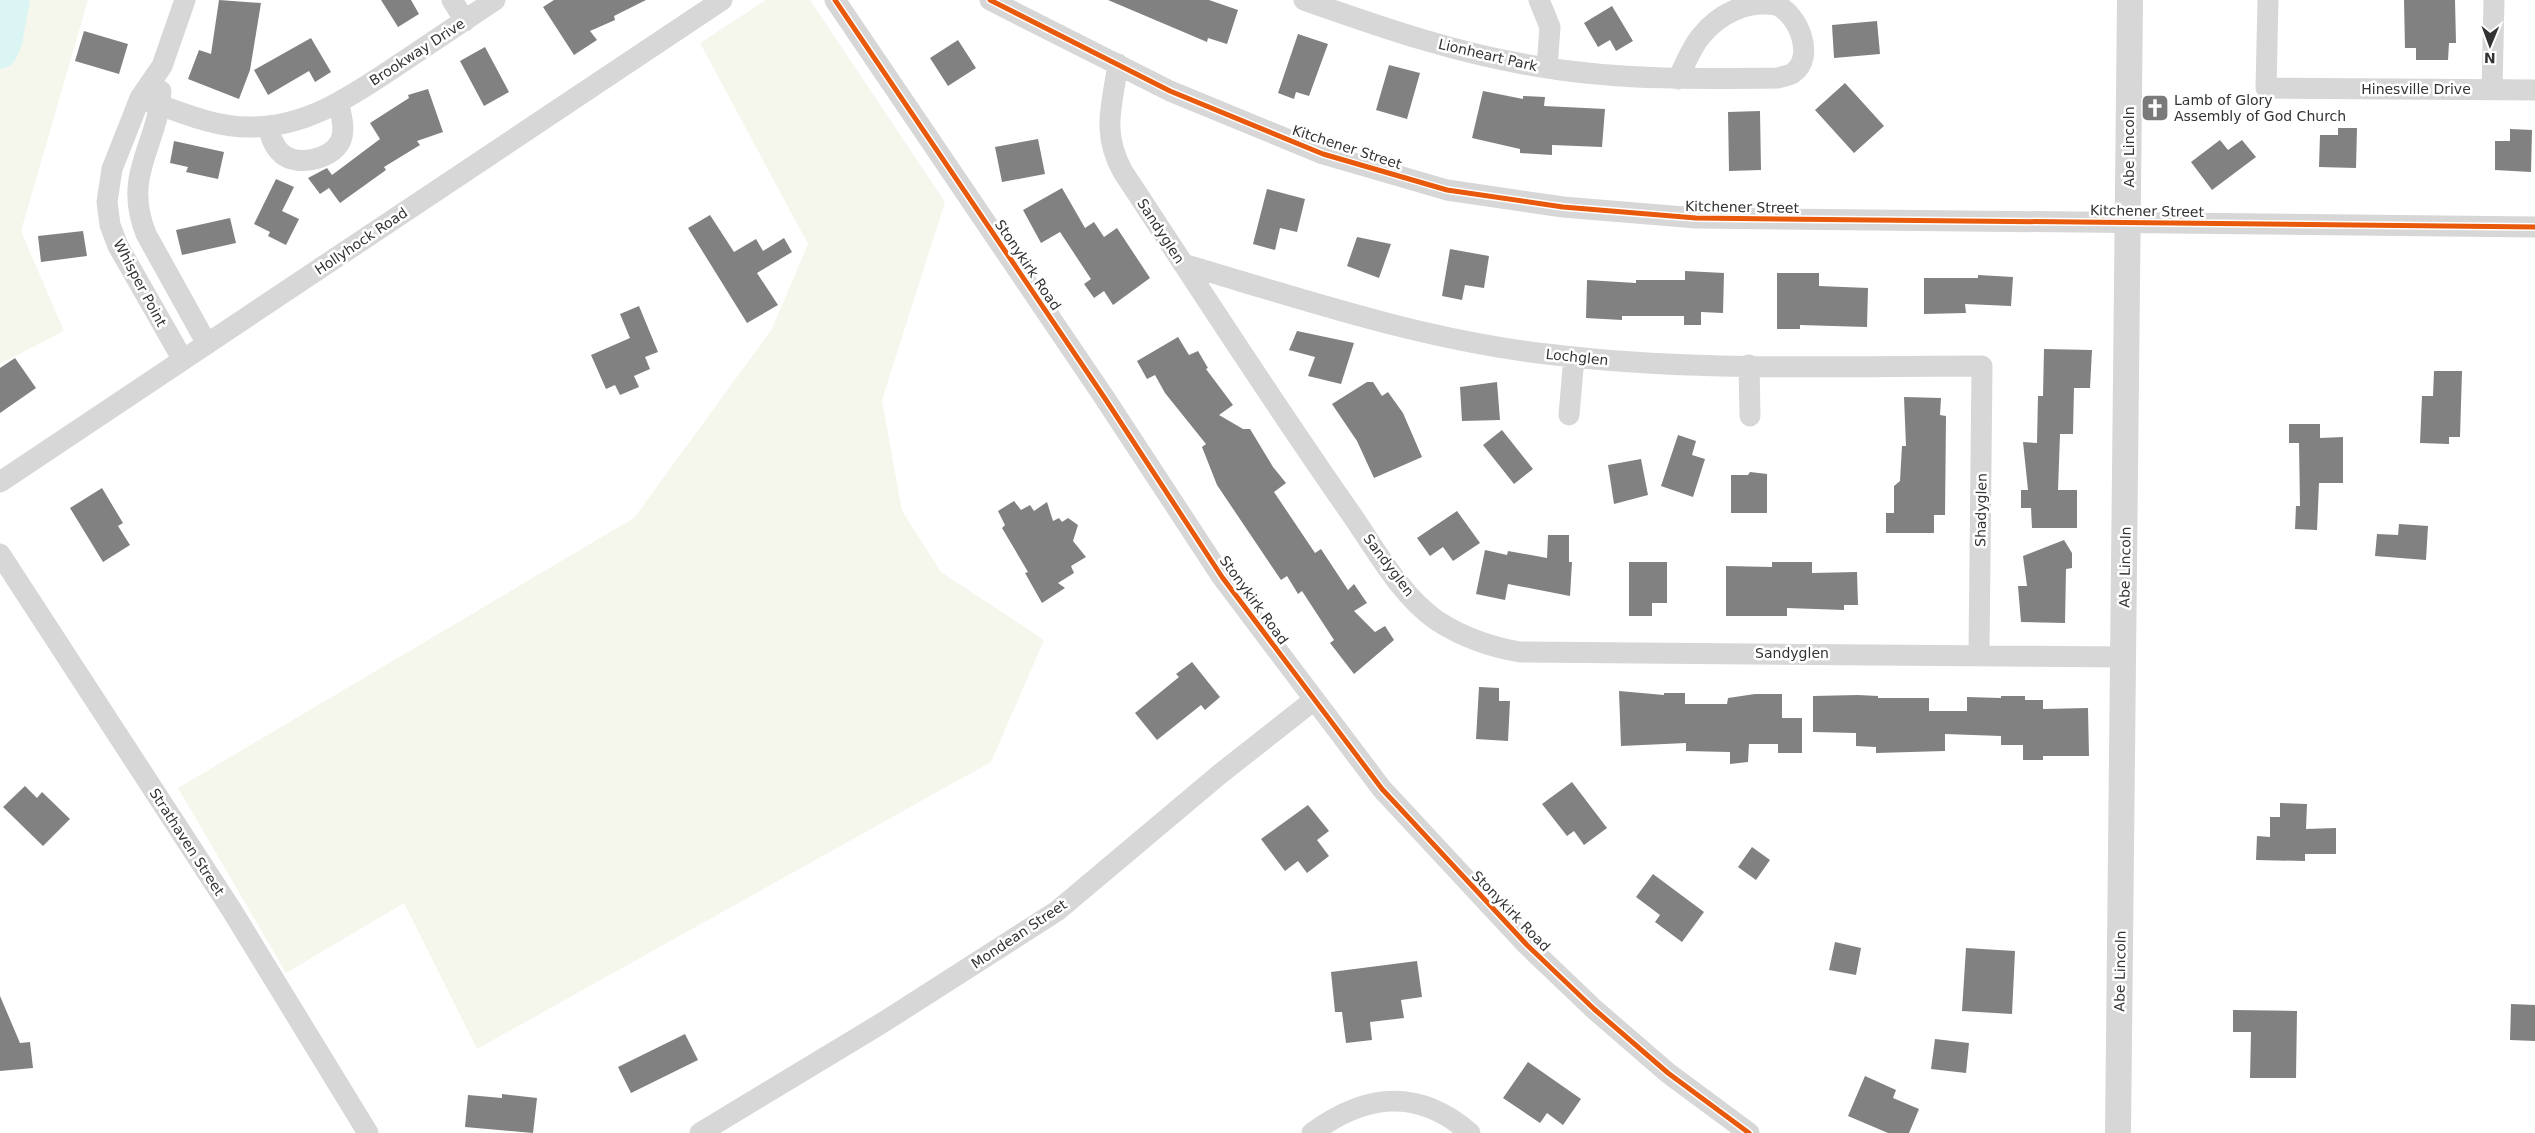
<svg xmlns="http://www.w3.org/2000/svg" width="2535" height="1133" viewBox="0 0 2535 1133" font-family="'DejaVu Sans',sans-serif">
<style>
.green{fill:#f5f6ec}
.lines{fill:none;stroke-linecap:round;stroke-linejoin:round}
.river{stroke:#dbf5f4;stroke-width:35}
.building{fill:#818181}
.minor{stroke:#d7d7d7;stroke-width:21}
.tertiary{stroke:#d7d7d7;stroke-width:26}
.cycleway-casing{stroke:#fff;stroke-width:8}
.cycleway{stroke:#e8590c;stroke-width:5}
.labels{text-anchor:middle;stroke-width:5;stroke-linejoin:round;paint-order:stroke}
.street-label{font-size:14px;fill:#333;stroke:#fff}
.poi-label{font-size:14px;fill:#333;stroke:#fff;text-anchor:start}
</style>
<rect width="100%" height="100%" fill="#fff"/>
<path class="green" d="M0,0H88L21,231L64,331L0,364Z
M766,0H810L945,202L882,400L902,511L941,572L1044,640L991,762L477,1049L404,903L286,973L178,788L634,518L772,329L808,244L700,43Z"/>
<g class="lines">
<path class="river" d="M0,51L5,40L12,0"/>
</g>
<path class="building" d="M219,0L261,3L250,70L239,99L188,79L199,50L211,54Z
M381,0H411L419,14L398,27Z
M554,0H646L614,16L615,20L590,31L597,40L574,55L543,7Z
M1108,0H1209L1238,10L1227,44L1208,38L1207,42Z
M2404,0H2455L2456,43H2449L2448,60H2416V48H2405Z
M1612,6L1633,41L1616,51L1610,40L1598,47L1584,23Z
M1877,21L1880,54L1834,58L1832,25Z
M84,31L128,44L119,74L75,61Z
M1298,34L1328,44L1309,96L1296,92L1294,99L1278,93Z
M311,38L331,72L315,82L309,71L268,95L254,70Z
M958,40L976,68L948,86L930,58Z
M485,47L509,92L484,106L460,61Z
M1389,65L1420,73L1407,119L1376,110Z
M1845,83L1884,126L1854,153L1815,110Z
M428,89L443,132L417,141L420,145L384,167L386,170L340,203L329,188L320,194L308,178L327,168L332,175L380,139L370,123L409,98L408,95Z
M1483,91L1523,99V96L1545,97L1544,106L1605,109L1602,147L1552,145V155L1520,153V149L1472,138Z
M1760,111L1761,170L1729,171L1728,112Z
M2338,128H2357L2356,168L2319,167L2320,135H2338Z
M2510,129L2532,130L2531,172L2495,170V141H2510Z
M1038,139L1045,174L1002,182L995,147Z
M2220,140L2228,150L2242,140L2256,157L2212,190L2191,162Z
M174,141L224,152L218,179L186,172L188,167L170,163Z
M276,179L294,187L282,211L299,219L286,245L268,236L270,232L254,224Z
M1062,188L1085,228L1094,222L1104,237L1117,228L1150,278L1113,305L1104,291L1094,298L1084,284L1091,279L1060,232L1041,243L1023,210Z
M1267,189L1305,199L1297,232L1280,228L1275,250L1253,244Z
M710,215L734,252L756,239L763,251L784,238L792,252L757,273L778,305L747,323L688,228Z
M230,218L236,243L182,255L176,230Z
M83,231L87,256L41,262L38,236Z
M1357,237L1391,244L1379,278L1347,266Z
M1450,249L1489,256L1484,288L1465,285L1462,300L1442,296Z
M1685,271L1724,273L1723,313L1701,312V325H1684V316H1622V320L1586,318L1587,280L1636,283V280H1685Z
M1777,273H1819V286L1868,288L1867,327L1800,325V329H1777Z
M1978,275L2013,277L2011,306L1965,304L1966,313L1924,314V278H1978Z
M639,306L658,352L645,357L650,369L634,376L639,387L620,395L615,385L606,389L591,355L630,338L620,314Z
M1297,331L1354,343L1341,384L1308,376L1315,357L1289,350Z
M1178,337L1189,355L1198,351L1208,368L1206,369L1233,405L1219,415L1243,429H1250L1273,467L1286,483L1274,492L1315,553L1321,549L1348,590L1354,584L1367,603L1354,611L1375,632L1385,626L1394,640L1354,674L1330,643L1334,640L1302,591L1298,594L1287,576L1281,580L1217,485L1202,447L1206,444L1165,393L1155,375L1147,379L1137,361Z
M2044,349L2092,350L2090,388H2074L2073,434H2060L2058,490H2077V528H2032L2031,508H2021V490H2028L2023,442L2037,443L2038,396H2043Z
M15,358L36,388L0,413V368Z
M2434,371H2462L2460,437H2449V444L2420,443L2422,396H2433Z
M1367,382H1373L1382,396L1388,392L1403,413L1422,457L1374,478L1357,441L1332,404Z
M1497,382L1500,420L1462,421L1460,387Z
M1904,397L1941,398L1940,415L1946,416L1945,515H1934V533H1886V513H1894V486L1900,481L1902,446H1906Z
M2289,424H2320V438L2343,437V483H2319L2317,530L2295,529L2296,506H2300L2299,443H2289Z
M1502,430L1533,469L1514,484L1483,445Z
M1678,435L1696,441L1692,455L1705,459L1693,497L1661,486Z
M1641,459L1648,495L1614,504L1608,465Z
M1750,472L1767,474V513H1731V475H1748Z
M102,488L123,523L118,526L130,545L103,562L70,508Z
M1014,501L1021,510L1030,505L1034,511L1047,502L1053,521L1059,518L1062,522L1068,518L1078,525L1073,541L1086,557L1071,566L1074,573L1058,583L1065,588L1042,603L1025,573L1028,572L1002,528L1005,525L998,511Z
M1457,511L1480,543L1453,561L1443,547L1430,556L1417,538Z
M2399,524L2428,526L2426,560L2375,556L2377,534L2398,535Z
M1548,535H1569V562H1572L1570,596L1508,584L1505,600L1476,594L1485,550L1507,555L1508,551L1547,558Z
M2064,540L2072,553V568L2066,569L2065,623L2021,622L2018,586H2027L2023,556Z
M1629,562H1667V603H1652V616H1629Z
M1772,562H1812V573L1857,572L1858,605H1844V610L1787,608V616H1726V566L1772,567Z
M1192,662L1220,697L1205,710L1201,705L1157,740L1135,713L1179,677L1176,674Z
M1479,687L1499,688V701H1510L1508,741L1476,739Z
M1619,691L1664,695V693H1685V704H1727L1728,698L1755,694H1782V718H1802V753H1778V744H1749L1748,762L1730,764V752L1686,751V743L1621,746Z
M1858,695L1878,696V698H1929V711H1967V697L2001,698V696H2025V700H2043V709L2088,708L2089,756H2043V760H2023V745H2001V736L1945,734V751L1876,753V747L1856,746V733L1813,732V696Z
M1572,782L1607,828L1584,845L1574,831L1567,836L1542,804Z
M25,786L37,798L42,792L70,819L43,846L3,807Z
M2280,803L2307,804L2306,829L2336,828V854H2305V861L2256,860L2257,836L2270,837V817H2280Z
M1308,805L1329,831L1317,840L1329,856L1307,873L1298,861L1285,871L1261,839Z
M1752,847L1770,860L1756,880L1738,867Z
M1653,874L1704,912L1682,942L1655,922L1660,915L1636,897Z
M1835,942L1861,948L1856,975L1829,970Z
M1966,948L2015,951L2012,1014L1962,1011Z
M1417,961L1422,997L1401,1000L1404,1018L1370,1022L1372,1040L1346,1043L1342,1012H1335L1331,972Z
M0,996L20,1043L30,1042L33,1068L0,1071Z
M2511,1004L2535,1005V1041L2510,1040Z
M2233,1010L2297,1011L2296,1078H2250L2251,1032H2233Z
M685,1034L698,1060L631,1093L618,1067Z
M1935,1039L1969,1043L1966,1073L1931,1069Z
M1528,1062L1581,1099L1563,1125L1547,1113L1540,1123L1503,1098Z
M1865,1076L1896,1090L1893,1098L1919,1109L1909,1133H1888L1848,1116Z
M502,1094L537,1098L533,1133L465,1127L468,1095L502,1098Z"/>
<g class="lines">
<path class="minor" d="M452,0L465,21
M835,0L1104,397L1222,577L1382,789L1527,945L1594,1009L1668,1073L1749,1133
M990,0L1170,91L1323,154L1447,190L1563,207L1696,218L2535,227
M1304,0C1383,28 1464,56 1548,68C1624,80 1701,79 1778,78C1783,76 1789,76 1793,73C1816,57 1798,13 1776,5C1747,0 1719,14 1702,35C1691,47 1685,65 1678,79
M1539,0L1550,27L1547,68
M2268,0L2266,88L2535,90
M1118,64C1112,106 1101,132 1123,172C1197,284 1270,398 1347,508C1374,546 1398,593 1436,620C1462,637 1490,647 1520,652L2124,657
M2492,90L2494,0
M161,91C158,146 122,174 146,234L207,344
M140,98C175,110 212,127 249,127C308,128 354,94 401,63C432,42 464,21 495,0
M268,126C271,137 273,146 282,154C298,167 331,159 340,142C346,130 341,116 339,104
M1183,264C1302,299 1423,340 1547,354C1691,372 1838,366 1982,366L1979,654
M183,360L118,246L110,225L107,202L112,169L140,98L162,66L185,0
M1749,365L1750,416
M1569,415L1574,357
M0,482L722,0
M0,554L231,909L368,1133
M700,1133L882,1023L1057,911L1220,774L1314,700
M1312,1133C1365,1094 1417,1087 1470,1133"/>
<path class="tertiary" d="M2118,1133L2130,0"/>
<defs>
<path id="cycleway" d="M835,0L1104,397L1222,577L1382,789L1527,945L1594,1009L1668,1073L1749,1133
M990,0L1170,91L1323,154L1447,190L1563,207L1696,218L2535,227"/>
</defs>
<use href="#cycleway" class="cycleway-casing"/>
<use href="#cycleway" class="cycleway"/>
</g>
<defs>
<symbol id="church-square" viewBox="-11 -11 22 22"><rect x="-9" y="-9" width="18" height="18" rx="4" fill="#7a7a7a" stroke="#fff"/><path d="M-1.2-6h2.4v3.5h3.3v2.4h-3.3V6h-2.4V-.1h-3.3v-2.4h3.3Z" fill="#fff"/></symbol>
</defs>
<g fill-rule="evenodd">
<use href="#church-square" x="2139" y="92" width="32" height="32"/>
</g>
<g class="labels">
<g class="street-label">
<text transform="translate(417 52) rotate(-33)" y="5">Brookway Drive</text>
<text transform="translate(1488 55) rotate(13)" y="5">Lionheart Park</text>
<text x="2416" y="94">Hinesville Drive</text>
<text transform="translate(1347 147) rotate(18)" y="5">Kitchener Street</text>
<text transform="translate(2129 147) rotate(-90)" y="5">Abe Lincoln</text>
<text transform="translate(1742 207) rotate(1)" y="5">Kitchener Street</text>
<text transform="translate(2147 211) rotate(1)" y="5">Kitchener Street</text>
<text transform="translate(1161 231) rotate(57)" y="5">Sandyglen</text>
<text transform="translate(361 241) rotate(-34)" y="5">Hollyhock Road</text>
<text transform="translate(1028 265) rotate(56)" y="5">Stonykirk Road</text>
<text transform="translate(140 283) rotate(62)" y="5">Whisper Point</text>
<text transform="translate(1577 357) rotate(6)" y="5">Lochglen</text>
<text transform="translate(1981 510) rotate(-89)" y="5">Shadyglen</text>
<text transform="translate(1389 565) rotate(53)" y="5">Sandyglen</text>
<text transform="translate(2125 567) rotate(-89)" y="5">Abe Lincoln</text>
<text transform="translate(1254 600) rotate(54)" y="5">Stonykirk Road</text>
<text x="1792" y="658">Sandyglen</text>
<text transform="translate(187 842) rotate(57)" y="5">Strathaven Street</text>
<text transform="translate(1511 911) rotate(46)" y="5">Stonykirk Road</text>
<text transform="translate(1019 934) rotate(-34)" y="5">Mondean Street</text>
<text transform="translate(2120 971) rotate(-89)" y="5">Abe Lincoln</text>
</g>
<g class="poi-label">
<text x="2174" y="105">Lamb of Glory<tspan x="2174" dy="16">Assembly of God Church</tspan></text>
</g>
</g>
<g transform="translate(2490 45) rotate(181)" stroke="#ffffff" stroke-width="4" paint-order="stroke">
<path d="M0-4L9 19L0 12L-9 19Z" fill="#333333"/>
<text y="-8" font-size="14" font-weight="bold" text-anchor="middle" fill="#333333">N</text>
</g>
</svg>
